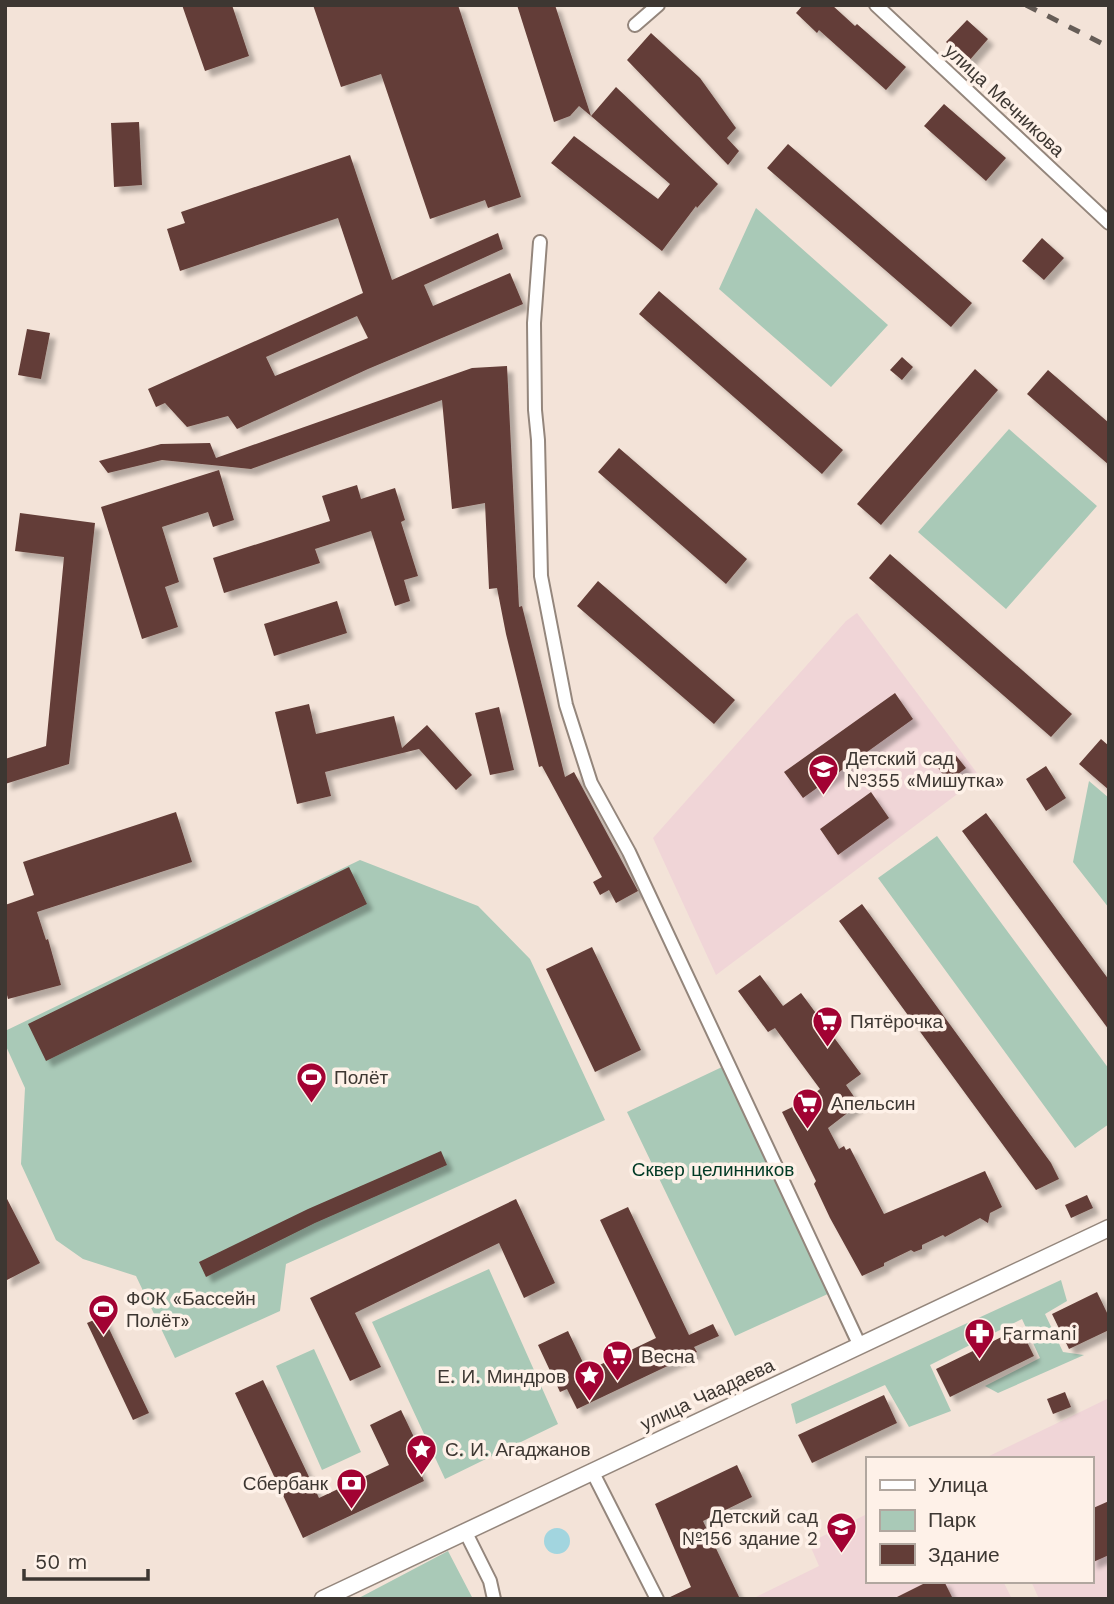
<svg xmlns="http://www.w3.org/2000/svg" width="1114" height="1604" viewBox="0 0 1114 1604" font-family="'Work Sans',sans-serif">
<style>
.education{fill:#f0d5d7}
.green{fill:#a9c9b7}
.water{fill:#a2d5df}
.building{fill:#633d37;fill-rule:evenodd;filter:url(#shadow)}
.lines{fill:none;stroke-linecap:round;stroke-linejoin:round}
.minor-casing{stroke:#94867c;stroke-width:16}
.tertiary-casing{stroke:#94867c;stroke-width:19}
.minor{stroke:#fff;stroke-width:12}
.tertiary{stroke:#fff;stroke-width:16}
.rail{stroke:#665d57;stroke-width:5;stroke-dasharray:12 12;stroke-linecap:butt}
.labels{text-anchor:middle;stroke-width:7;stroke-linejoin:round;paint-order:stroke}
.street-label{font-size:19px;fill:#3d3732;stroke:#fef1e8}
.poi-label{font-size:19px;fill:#3d3732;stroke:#fef1e8;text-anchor:start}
.park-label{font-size:19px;fill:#013a25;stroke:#fef1e8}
</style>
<defs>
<filter id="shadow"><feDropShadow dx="6" dy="6" stdDeviation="2" flood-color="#0004"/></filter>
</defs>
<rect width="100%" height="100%" fill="#f3e3d8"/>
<path class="education" d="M857,613L980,777L716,975L653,838L846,621Z
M1109,1398V1599H1039L1031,1581H1091V1459H983Z
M867,1514V1581H1003L1012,1599H752L819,1566L809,1543Z"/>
<path class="green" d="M756,208L888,325L831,387L719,289Z
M1009,429L1097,506L1006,609L918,532Z
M1089,781L1109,798V908L1073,862Z
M937,836L1109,1069V1124L1075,1148L878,878Z
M360,860L478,906L530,959L605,1120L286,1264L280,1311L175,1358L136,1276L83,1259L56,1240L21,1164L25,1088L5,1044V1031Z
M722,1067L830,1293L735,1336L627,1112Z
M489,1269L558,1424L445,1479L372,1322Z
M1061,1280L1067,1301L1045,1314L1063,1352L1084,1355L998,1393L985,1386L1040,1358L1022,1319L930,1365L951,1411L909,1427L885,1385L796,1424L791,1404Z
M314,1349L361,1452L322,1470L276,1366Z
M448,1551L473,1599H446L445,1597L440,1599H357Z"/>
<path class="water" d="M544 1541a13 13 0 1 1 26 0a13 13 0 1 1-26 0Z"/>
<path class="building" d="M182,5H232L249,56L205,71Z
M313,5H458L521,197L488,208L485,200L430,219L381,74L341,87Z
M517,5H555L591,116L579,106L570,116L554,122Z
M803,5H832L855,26L857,24L906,67L886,90L819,30L817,33L796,13Z
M967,20L988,39L968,62L946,42Z
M651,33L700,78L736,128L727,138L739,151L728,165L627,60Z
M616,87L718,184L697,208L696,206L662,251L551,163L574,136L658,199L670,184L591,116Z
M944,104L1006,158L986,181L924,126Z
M139,122L142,185L114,187L111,123Z
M788,144L972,303L951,327L767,168Z
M350,155L392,280L498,233L503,249L424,285L433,306L510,273L523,304L368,369L237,429L228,416L187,427L165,403L156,407L148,389L363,293L338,218L180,271L167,229L185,223L181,212ZM357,316L368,338L275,376L266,357Z
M1042,238L1064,258L1044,280L1022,261Z
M659,291L843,450L822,474L639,314Z
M27,329L50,333L41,379L18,375Z
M902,357L913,367L902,380L890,370Z
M507,366L519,607L522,606L565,777L574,772L638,891L616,903L609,890L600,895L593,882L602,877L542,766L539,767L506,634L497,588L489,589L485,503L452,509L442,400L251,469L162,460L108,473L99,461L161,444L210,443L216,458L472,368Z
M975,369L998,390L881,525L857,504Z
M1048,370L1109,423V465L1027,394Z
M619,448L747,559L726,584L598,472Z
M219,470L234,520L213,527L208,512L162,527L179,582L165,587L178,627L142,639L101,507Z
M357,485L361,499L395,488L405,520L401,522L418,576L404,580L410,601L395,606L371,531L315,549L320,563L224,593L213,558L330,521L322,496Z
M20,513L95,523L69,764L5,784V759L46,746L64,557L15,551Z
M890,554L1072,714L1051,737L869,578Z
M598,581L735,700L714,724L577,606Z
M337,601L347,633L274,656L264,624Z
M895,693L913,719L803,798L784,772Z
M309,704L316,734L394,716L402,748L427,725L472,775L456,790L419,749L325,772L331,796L297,804L275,712Z
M499,707L514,770L490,775L475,713Z
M1101,739L1109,746V790L1079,764Z
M954,753L966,768L948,782L937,766Z
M1046,766L1066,798L1046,811L1026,779Z
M871,792L889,818L838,855L820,829Z
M176,812L192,862L37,912L46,940L48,939L61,985L8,999L5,987V905L34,895L23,862Z
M986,813L1109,980V1030L962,831Z
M349,867L367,904L46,1061L28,1024Z
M862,904L1051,1163L1059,1179L1036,1190L839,921Z
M592,947L641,1050L595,1072L546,969Z
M760,975L783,1006L801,993L861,1074L846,1085L859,1104L828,1128L839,1149L844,1146L846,1150L850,1148L884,1214L985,1171L1002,1207L990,1213L988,1223L980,1218L945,1237L943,1235L922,1245V1249L914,1252L911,1250L884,1263V1266L862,1276L830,1218L814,1184L816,1181L782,1112L805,1101L820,1089L775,1028L768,1032L738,991Z
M441,1151L447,1165L315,1223L206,1277L199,1262L308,1209Z
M5,1195L40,1263L5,1281Z
M1087,1195L1093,1208L1071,1218L1065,1205Z
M516,1199L555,1283L524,1298L499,1243L355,1313L381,1367L350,1381L310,1298Z
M628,1207L689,1335L713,1324L719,1336L694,1347L697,1352L577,1409L567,1389L560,1392L538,1345L568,1331L587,1371L656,1338L600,1220Z
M1097,1292L1109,1317V1330L1069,1349L1052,1314Z
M103,1316L149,1413L133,1420L87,1323Z
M1020,1328L1034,1356L950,1397L936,1369Z
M263,1380L319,1498L389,1465L370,1425L401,1410L423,1456L415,1460L424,1481L303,1538L235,1393Z
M1065,1392L1071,1407L1053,1414L1047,1399Z
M884,1395L897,1423L812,1463L798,1435Z
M737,1465L752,1497L703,1521L740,1599H666L691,1587L655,1504Z
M1109,1501V1555L1091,1563V1509Z
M929,1581H944L953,1599H893Z"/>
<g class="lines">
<defs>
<path id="minor" d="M876,5L1109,223
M635,25L658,5
M540,242L534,323L535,410L538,440L541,576L566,705L591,783L629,852L860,1346
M592,1471L657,1599
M465,1531L490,1581L494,1599"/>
<path id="tertiary" d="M323,1599L1109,1228"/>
</defs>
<use href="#minor" class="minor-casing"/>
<use href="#tertiary" class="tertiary-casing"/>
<use href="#minor" class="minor"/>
<use href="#tertiary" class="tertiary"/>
<path class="rail" d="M1026,5L1109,47"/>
</g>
<defs>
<symbol id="school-pin" viewBox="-11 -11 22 30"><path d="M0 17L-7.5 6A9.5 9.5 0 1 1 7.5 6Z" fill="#a20233" stroke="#fef1e8"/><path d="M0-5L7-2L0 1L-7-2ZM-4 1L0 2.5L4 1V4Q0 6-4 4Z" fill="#fff"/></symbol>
<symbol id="supermarket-pin" viewBox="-11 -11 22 30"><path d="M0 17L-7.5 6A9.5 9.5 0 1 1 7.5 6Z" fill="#a20233" stroke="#fef1e8"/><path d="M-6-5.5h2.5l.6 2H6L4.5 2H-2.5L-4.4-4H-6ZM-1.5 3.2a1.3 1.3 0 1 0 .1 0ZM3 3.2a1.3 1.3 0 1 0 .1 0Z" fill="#fff"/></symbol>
<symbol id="stadium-pin" viewBox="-11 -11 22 30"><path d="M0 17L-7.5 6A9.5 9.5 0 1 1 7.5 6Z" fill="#a20233" stroke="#fef1e8"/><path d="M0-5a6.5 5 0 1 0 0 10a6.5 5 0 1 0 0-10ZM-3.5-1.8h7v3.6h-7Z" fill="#fff"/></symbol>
<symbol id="pharmacy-pin" viewBox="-11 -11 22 30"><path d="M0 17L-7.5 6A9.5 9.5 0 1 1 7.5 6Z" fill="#a20233" stroke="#fef1e8"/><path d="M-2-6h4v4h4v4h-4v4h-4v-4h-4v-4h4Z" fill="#fff"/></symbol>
<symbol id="sight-pin" viewBox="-11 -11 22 30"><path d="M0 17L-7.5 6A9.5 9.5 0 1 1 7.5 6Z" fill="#a20233" stroke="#fef1e8"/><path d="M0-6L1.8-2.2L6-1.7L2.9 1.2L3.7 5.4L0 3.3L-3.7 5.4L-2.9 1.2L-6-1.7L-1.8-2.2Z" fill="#fff"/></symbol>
<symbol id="bank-pin" viewBox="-11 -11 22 30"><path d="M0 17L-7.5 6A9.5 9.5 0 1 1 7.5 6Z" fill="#a20233" stroke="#fef1e8"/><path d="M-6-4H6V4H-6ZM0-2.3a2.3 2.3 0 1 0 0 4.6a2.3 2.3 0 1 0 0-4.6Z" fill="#fff"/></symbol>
</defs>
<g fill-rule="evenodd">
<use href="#school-pin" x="806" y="752" width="35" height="47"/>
<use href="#supermarket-pin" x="810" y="1004" width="35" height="47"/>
<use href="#stadium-pin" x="294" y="1060" width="35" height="47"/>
<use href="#supermarket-pin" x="790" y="1086" width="35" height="47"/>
<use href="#stadium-pin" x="86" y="1292" width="35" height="47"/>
<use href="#pharmacy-pin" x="962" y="1316" width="35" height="47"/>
<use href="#supermarket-pin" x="600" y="1338" width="35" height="47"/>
<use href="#sight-pin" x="572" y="1358" width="35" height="47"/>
<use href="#sight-pin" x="404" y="1432" width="35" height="47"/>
<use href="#bank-pin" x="334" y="1466" width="35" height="47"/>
<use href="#school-pin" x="824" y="1510" width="35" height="47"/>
</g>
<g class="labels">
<g class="street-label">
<text transform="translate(1005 100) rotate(43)" y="7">улица Мечникова</text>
<text transform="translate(707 1394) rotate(-25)" y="7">улица Чаадаева</text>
</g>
<g class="poi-label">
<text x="846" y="765">Детский сад<tspan x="846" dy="22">№355 «Мишутка»</tspan></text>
<text x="850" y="1028">Пятёрочка</text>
<text x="334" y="1084">Полёт</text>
<text x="831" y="1110">Апельсин</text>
<text x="126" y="1305">ФОК «Бассейн<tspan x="126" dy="22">Полёт»</tspan></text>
<text x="1002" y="1340">Farmani</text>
<text x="641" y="1363">Весна</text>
<text x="566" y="1383" text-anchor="end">Е. И. Миндров</text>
<text x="445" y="1456">С. И. Агаджанов</text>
<text x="328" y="1490" text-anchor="end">Сбербанк</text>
<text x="818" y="1523" text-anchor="end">Детский сад<tspan x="818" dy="22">№156 здание 2</tspan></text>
</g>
<g class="park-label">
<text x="713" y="1176">Сквер целинников</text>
</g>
</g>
<rect width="1114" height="1604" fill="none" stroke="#3d3732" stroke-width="14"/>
<rect x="866" y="1457" width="228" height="126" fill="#fef1e8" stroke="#b1a79f" stroke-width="2"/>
<rect x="880" y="1480" width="35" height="10" fill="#ffffff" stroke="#b1a79f" stroke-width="2"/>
<text x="928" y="1492" font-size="21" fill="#3d3732">Улица</text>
<rect x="880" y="1510" width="35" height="21" fill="#a9c9b7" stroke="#b1a79f" stroke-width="2"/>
<text x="928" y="1527" font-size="21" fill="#3d3732">Парк</text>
<rect x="880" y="1544" width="35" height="21" fill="#633d37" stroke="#b1a79f" stroke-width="2"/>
<text x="928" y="1562" font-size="21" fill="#3d3732">Здание</text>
<path d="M24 1569v10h124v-10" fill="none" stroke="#3d3732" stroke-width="3.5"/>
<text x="35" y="1569" font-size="21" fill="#3d3732" stroke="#fef1e8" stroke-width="5" paint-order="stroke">50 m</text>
</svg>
